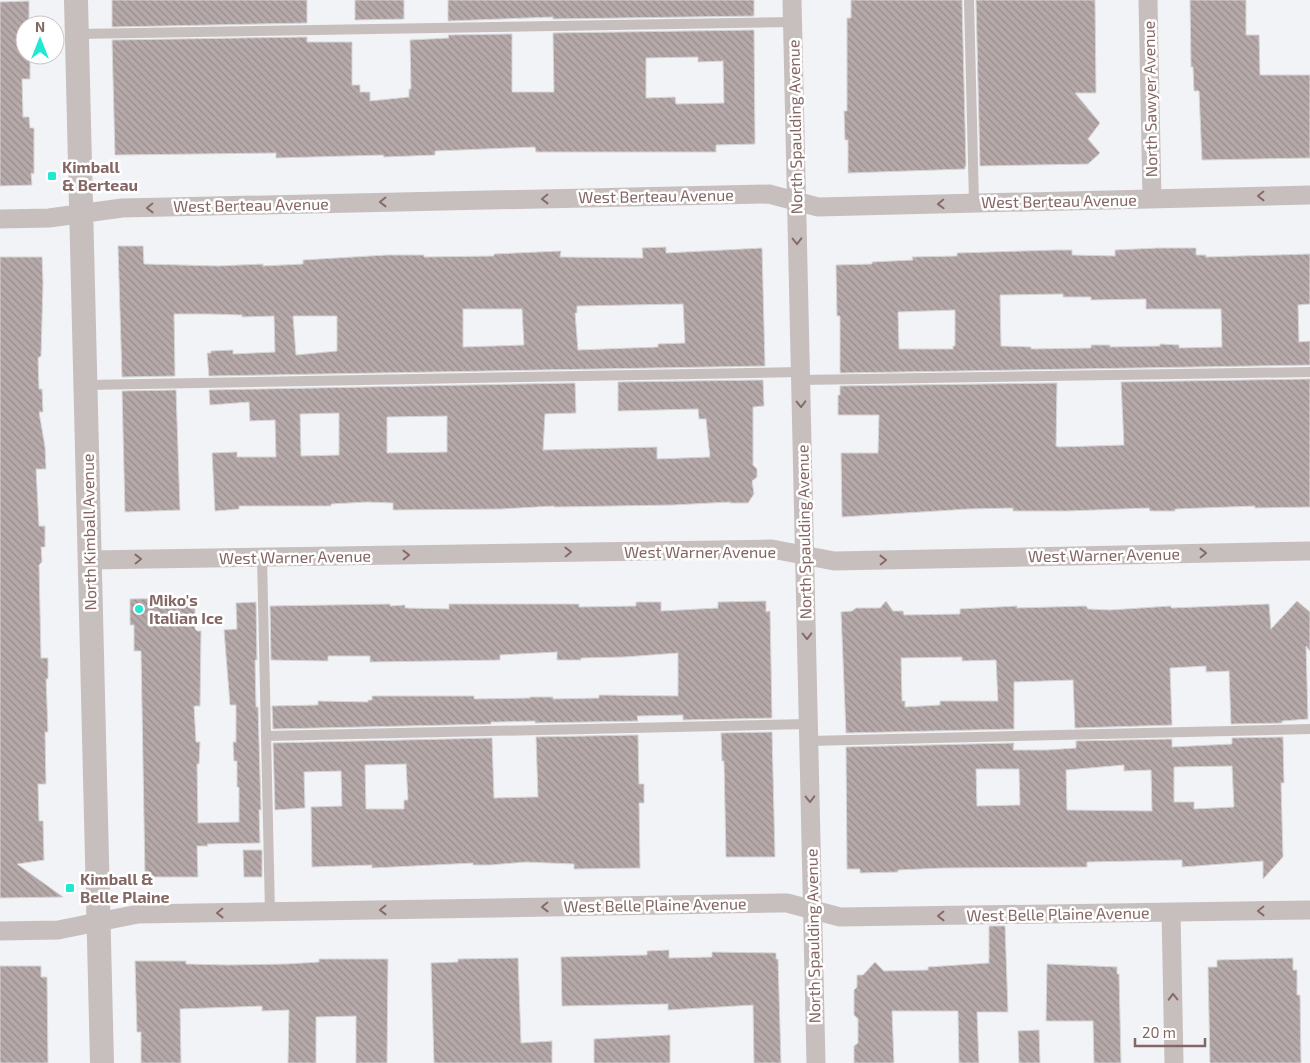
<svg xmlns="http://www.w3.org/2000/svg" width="1310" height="1063" viewBox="0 0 1310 1063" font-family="'Exo 2',sans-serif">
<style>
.building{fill:url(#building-back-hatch);stroke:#d5d5d7;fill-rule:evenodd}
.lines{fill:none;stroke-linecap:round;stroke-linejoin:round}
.service{stroke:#c7bfbe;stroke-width:10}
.minor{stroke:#c7bfbe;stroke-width:19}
.tertiary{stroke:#c7bfbe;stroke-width:24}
.oneway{stroke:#876b68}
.poi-dot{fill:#1fe8d3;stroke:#fff;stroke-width:2}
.labels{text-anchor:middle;stroke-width:5;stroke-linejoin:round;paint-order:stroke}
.street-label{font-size:16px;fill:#846764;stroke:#fff}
.poi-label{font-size:16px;font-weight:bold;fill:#846764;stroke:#fff;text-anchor:start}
</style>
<defs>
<pattern id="building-back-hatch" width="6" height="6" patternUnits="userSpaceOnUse" patternTransform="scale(1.25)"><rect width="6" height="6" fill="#b6a9a9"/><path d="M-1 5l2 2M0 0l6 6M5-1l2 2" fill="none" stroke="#9a8d8d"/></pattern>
</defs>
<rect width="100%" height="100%" fill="#f2f3f6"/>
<path class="building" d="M112,0H307V23L112,27Z
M355,0H404V19L355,20Z
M448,0H754V16L553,19V17L448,21Z
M851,0H962L966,166H965V169L848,173V140H845L844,111H847V18H851Z
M976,0H1095L1096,93H1075L1100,123L1088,139L1100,153L1088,164L980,166Z
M1190,0H1246V35H1259L1260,75H1310V158L1202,160L1199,91H1194L1193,67H1191Z
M29,1V25H25V55L30,56V79H22L23,117H29L30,128H34V174L31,173L32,185L0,186V2Z
M754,30L755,144L716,145V152H536L535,147L435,151V155L384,157L383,155L276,158V153L115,155L112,40L307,37V42H352V85H360V92H370V101L409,97V89H411L410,40L449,38L448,35L512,34V92H554L553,33ZM698,57V62L723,61L724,103L676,104L675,97L646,98V58Z
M118,246H143L144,264L218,266L263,264V266L303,264V260L387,255H424V257L494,256V254L561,251L560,257L643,258L642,248L666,247V253L762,248L765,366L209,376L207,353H211V351L233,350V354L275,352L274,316L242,317V315L210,314H174L175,376L122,377ZM683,304L685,343L658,344V347L578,350L575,313H577V306ZM463,309H522L524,345L463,347ZM293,316H337V351L296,355Z
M1158,248H1196V255H1206V257L1310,254V304L1298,305L1299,342L1310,341V365L840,373V316H837L836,265L872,264V262L913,260L912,257L957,256V253L1056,250H1072V255L1115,256V250ZM1063,294V297H1091V300L1146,299V309H1221L1222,347L1179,348V345L1160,344V346L1110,347V345H1091V348L1031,349V347L1001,346L1000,295ZM955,310V346H953V349H899L898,312Z
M0,257H42L43,283L41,356L38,358L39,389H42L43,412H39L45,447L46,469H36L39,526H45V547H41L42,562L39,565L41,658H48V679H46L48,732H45L46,784H38L39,821H43L44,860L17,864L63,897L0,898Z
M1310,379V507L1255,508V506L1175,509V511H1150L1149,508L1067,511H1013V508L968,509L842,517L841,453H878L879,415H838V395H840V386L1057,383L1056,446L1059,447L1124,445L1121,382Z
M763,380L764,406L753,407V465L757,469V477L752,481L754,494L748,503H730V502L673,505L554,507V506L501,509L393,510V503L367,502L331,504V506H239V509L215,511L212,453L237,452V457H276L275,420L250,421L249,402L210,405L209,390L575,383L576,413L545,414L543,450L657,447V459L710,457L706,419H699L698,409L618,411V382ZM339,413V455L301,456L300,414ZM447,416V452L387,453V417Z
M176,390L180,510L125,512L122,391Z
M195,598V629L197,631H201L200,706H194L196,742H200L199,764H197L198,823L239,822V787H237V761H234L233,742H236V705H230L224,630L237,629L236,603L256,602L257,660H255L256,707H258L261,810H259L260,843L207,844L208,846H197L198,877H145L141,651H134V625H130V599Z
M766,601V612L770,611L772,718L683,720V715L637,716L638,721L535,723V721L499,722H491V724L273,729L272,706L318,705V701L368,702V700H372V696H474V699L530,698V697H553V699L599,698V695L678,696V653L624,657L581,658V660H557V652L500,655V660L370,662V656H328V661L271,660L270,606L390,604V606L405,605V608L449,609V604H579V607L636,606V602H661V611L718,608V602Z
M886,601L893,611H903L904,615L960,614V609L1017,606V608L1086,606L1088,609L1110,610L1171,606V608L1269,604L1271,629L1297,601L1310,612V651L1306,646L1308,719L1282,721V723L1231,724L1229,671L1206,672V666L1170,668L1172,725L1075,728L1073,680L1014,682V729L846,733L841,612L852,611L856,608H880ZM962,657V661L996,660L998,701H940V705L905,707V701H902L901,658Z
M772,732L775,857H726L724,761H722L721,733Z
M638,735L639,784H644V803H639L640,868L574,869V864L526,862L490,865H473V863L393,867L372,868V865L312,867L311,807L342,806L341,771L304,772L305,808L275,810L273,743L492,738L494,798L532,797H538L536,737ZM406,764L408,800H404V809H366L365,765Z
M1283,737L1284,783H1281L1283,857L1263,879V861L1182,867V860L1087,862V867L943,868L898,870V872L860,873V869H847L846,747L1014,743L1013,750H1047L1076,748V741L1172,739V747L1232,744V738ZM1124,765V771L1151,770L1152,811L1067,810L1066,770ZM1232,766L1234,807L1194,809V802H1174V767ZM976,769H1019L1020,805L977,806Z
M243,850H262V877H244Z
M989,926H1005L1008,1012H977L979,1063H959L958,1011H892L894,1063H854V1046L858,1043V1019L854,1015V990L857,987V975H863L875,962L884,971L928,970V967L989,963Z
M669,950V958L712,957V952L776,953V959H778L781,1063H754L753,1005L668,1010V1004L562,1006L561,957L647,955V951Z
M518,958L521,1043L552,1041V1063H434L431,963L458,962V959Z
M1293,958V970H1297V995H1300L1301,1063H1210L1208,967H1217V960Z
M319,959H388L387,1063H356V1016L316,1017V1063H288L289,1010L262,1011V1006L180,1009L181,1063H141V1032H137L135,961H186V964L228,965L287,964L319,962Z
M1047,964L1117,967V974H1119L1121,1063H1094L1093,1021H1046Z
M0,966H41V977H47L48,1063H0Z
M1039,1030L1040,1063H1019L1018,1031Z
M670,1035V1063H594V1039Z"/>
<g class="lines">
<path class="service" d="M969,0L974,203
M77,34L792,22
M801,380L1310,372
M85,385L800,372
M262,557L270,912
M266,736L809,724
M809,741L1310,729"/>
<path class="minor" d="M792,0L816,1063
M1148,0L1152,199
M0,219L49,218L122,208L769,194L818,207L1310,195
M90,560L772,549L834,561L1310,551
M1171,912L1174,1063
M0,931L58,930L138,914L781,903H787L840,917L1310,910"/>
<path class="tertiary" d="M76,0L102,1063"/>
</g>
<defs><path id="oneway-chevron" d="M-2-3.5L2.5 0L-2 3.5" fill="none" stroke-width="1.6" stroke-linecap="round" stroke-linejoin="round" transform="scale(1.25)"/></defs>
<g class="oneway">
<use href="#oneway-chevron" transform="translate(1261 196) rotate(179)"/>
<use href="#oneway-chevron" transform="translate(545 199) rotate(179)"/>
<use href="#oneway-chevron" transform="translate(383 202) rotate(179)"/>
<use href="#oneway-chevron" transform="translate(941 204) rotate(178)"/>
<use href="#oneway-chevron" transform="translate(150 208) rotate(179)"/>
<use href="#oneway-chevron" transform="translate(797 241) rotate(89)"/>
<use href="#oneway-chevron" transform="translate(801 404) rotate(89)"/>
<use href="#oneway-chevron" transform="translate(568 552) rotate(-1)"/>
<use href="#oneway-chevron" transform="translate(1203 553) rotate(-1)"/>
<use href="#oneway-chevron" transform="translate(406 555) rotate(-1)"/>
<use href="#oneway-chevron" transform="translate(138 559) rotate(-1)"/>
<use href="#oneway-chevron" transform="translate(883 560) rotate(-1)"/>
<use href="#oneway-chevron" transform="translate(807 636) rotate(89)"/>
<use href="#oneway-chevron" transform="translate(810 799) rotate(89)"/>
<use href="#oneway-chevron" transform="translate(545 907) rotate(179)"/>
<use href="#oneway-chevron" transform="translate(383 910) rotate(179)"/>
<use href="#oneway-chevron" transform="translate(1261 911) rotate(179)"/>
<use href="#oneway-chevron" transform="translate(220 913) rotate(179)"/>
<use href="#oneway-chevron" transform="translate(941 916) rotate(179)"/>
<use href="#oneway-chevron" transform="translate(1173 997) rotate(-91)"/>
</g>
<g class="poi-dot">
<rect x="47" y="171" width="10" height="10" rx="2.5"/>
<circle cx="139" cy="609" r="5"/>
<rect x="65" y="883" width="10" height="10" rx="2.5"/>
</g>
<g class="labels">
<g class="street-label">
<text transform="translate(1150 99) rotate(-91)" y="6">North Sawyer Avenue</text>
<text transform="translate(795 127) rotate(-91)" y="6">North Spaulding Avenue</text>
<text transform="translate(656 196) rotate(-1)" y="6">West Berteau Avenue</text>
<text transform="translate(1059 201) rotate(-1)" y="6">West Berteau Avenue</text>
<text transform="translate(251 205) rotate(-1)" y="6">West Berteau Avenue</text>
<text transform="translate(89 532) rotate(-91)" y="6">North Kimball Avenue</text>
<text transform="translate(804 532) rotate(-91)" y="6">North Spaulding Avenue</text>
<text x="700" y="558">West Warner Avenue</text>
<text transform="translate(1104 555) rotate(-1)" y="6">West Warner Avenue</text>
<text transform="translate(295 557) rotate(-1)" y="6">West Warner Avenue</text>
<text transform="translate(655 905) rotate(-1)" y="6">West Belle Plaine Avenue</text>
<text transform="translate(1058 914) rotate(-1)" y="6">West Belle Plaine Avenue</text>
<text transform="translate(813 936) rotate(-91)" y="6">North Spaulding Avenue</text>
</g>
<g class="poi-label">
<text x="62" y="173">Kimball<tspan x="62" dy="18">&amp; Berteau</tspan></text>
<text x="149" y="606">Miko's<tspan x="149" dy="18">Italian Ice</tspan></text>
<text x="80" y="885">Kimball &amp;<tspan x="80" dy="18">Belle Plaine</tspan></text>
</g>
</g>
<g transform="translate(40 40)"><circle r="24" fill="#ffffff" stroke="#cec2c1"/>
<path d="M0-4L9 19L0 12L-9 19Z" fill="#1fe8d3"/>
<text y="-8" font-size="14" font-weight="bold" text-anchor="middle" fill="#846764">N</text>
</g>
<path d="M1135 1038v8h70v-8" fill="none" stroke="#846764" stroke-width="2.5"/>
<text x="1142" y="1038" font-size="15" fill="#846764" stroke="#ffffff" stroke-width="4" paint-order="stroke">20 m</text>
</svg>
